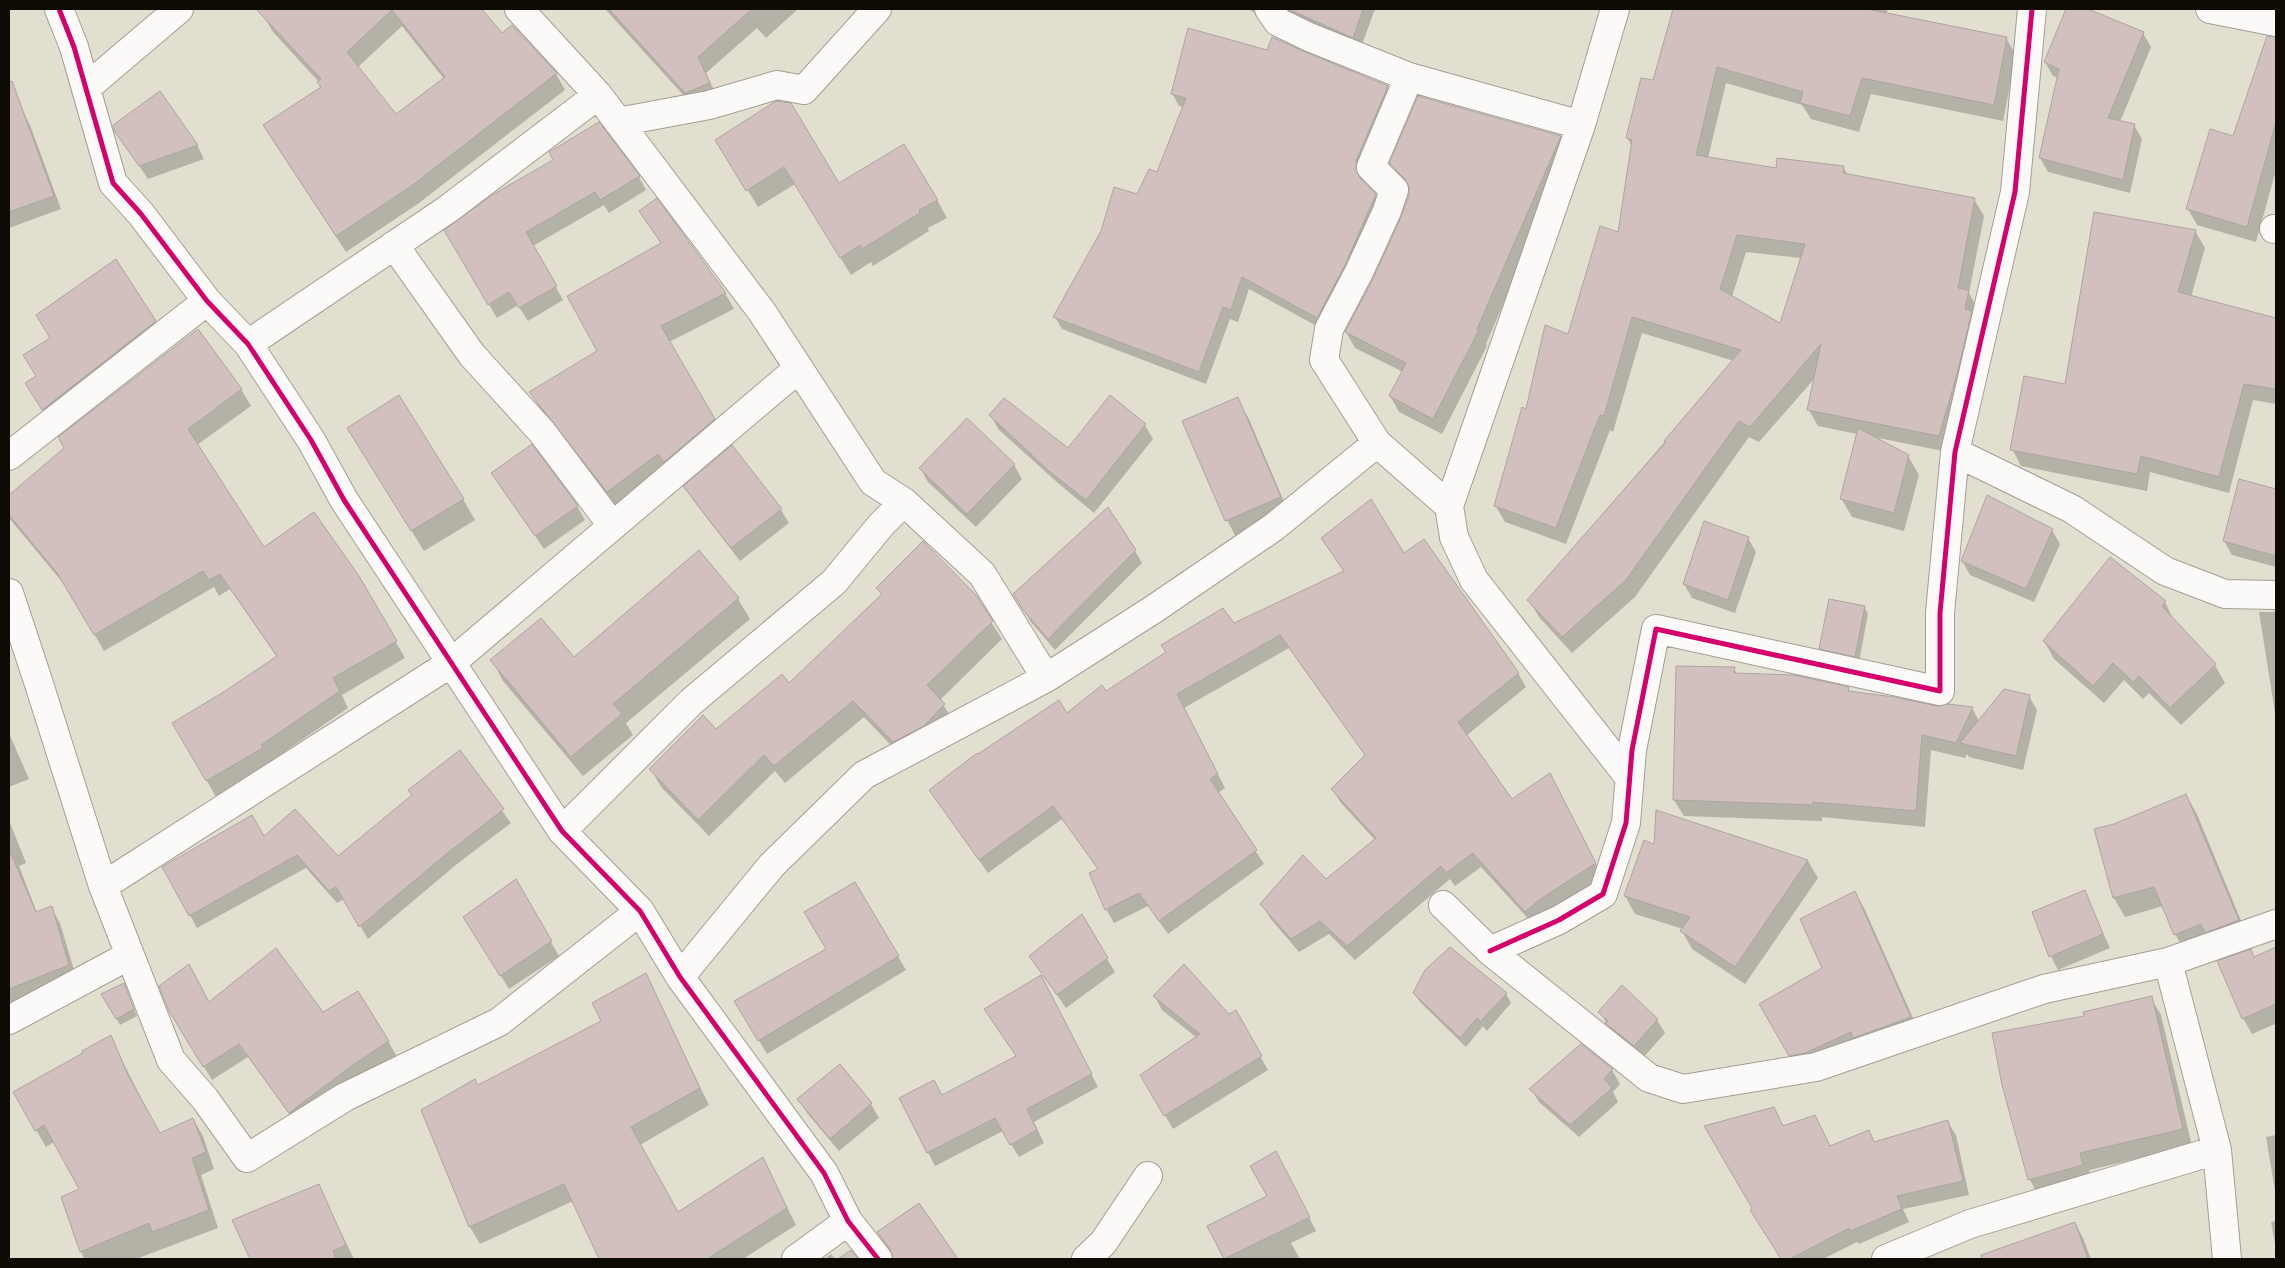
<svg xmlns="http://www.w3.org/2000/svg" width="2285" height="1268" viewBox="0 0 2285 1268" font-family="'Sofia Sans Condensed',sans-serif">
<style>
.shadow{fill:#0003;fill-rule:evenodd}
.building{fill:#d1c0be;stroke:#aca5a0;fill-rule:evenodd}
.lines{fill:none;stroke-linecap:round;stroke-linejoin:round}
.street-casing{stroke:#a29f95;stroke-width:30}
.street{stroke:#fbfaf8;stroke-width:28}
.cycleway-casing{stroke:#fff;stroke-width:8}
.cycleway{stroke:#d6006c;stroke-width:5}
</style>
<rect width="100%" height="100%" fill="#e2ded0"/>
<path class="shadow" d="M270,9H481L501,35L556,74L565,90L419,203L346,252L274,142L322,88L319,82L273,32L263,15ZM402,26L444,79L396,116L358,67Z
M605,9H798L766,38L757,28L706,73L718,99L695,108Z
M1248,9H1268L1262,17Z
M1285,9H1375L1360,50L1297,22Z
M1708,9H1801L1815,13L1823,12L1824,9H1888L1886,14L2006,38L2016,55L2003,121L1871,94L1859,132L1811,119L1802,105L1726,83L1708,158L1777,169L1843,167L1848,175L1974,199L1984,216L1969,293L1977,308L1948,452L1873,437L1908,456L1919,475L1904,531L1852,517L1841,498L1857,434L1818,426L1809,410L1815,378L1759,442L1749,437L1635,597L1572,653L1539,617L1529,600L1734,361L1642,333L1613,432L1610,430L1566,544L1505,522L1495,505L1527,410L1569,336L1619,233L1632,146L1627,138L1653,82L1696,57ZM1746,252L1801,258L1781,325L1732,297Z
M2068,9H2083L2143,33L2151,47L2120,122L2134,125L2142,139L2130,193L2048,172L2040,158L2059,78L2053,76L2045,62Z
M2258,67L2276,73V170L2256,242L2197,225L2188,209L2234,138Z
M1388,87L1395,99L1363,175L1362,182L1375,195L1383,208L1324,330L1249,289L1238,322L1230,319L1206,384L1062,329L1055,317L1137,196L1158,174L1184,107L1179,106L1172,93Z
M11,88L30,125L61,209L9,228V89Z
M116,131L197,145L204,159L148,179Z
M1560,137L1569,152L1486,344L1487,346L1442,434L1399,412L1390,396L1403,372L1355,348L1346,332L1374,279L1402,218L1410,195V190L1400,179L1391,163Z
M717,140L839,184L937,200L947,218L928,228L929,231L873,266L871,262L851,275L795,184L758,207Z
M555,160L639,177L646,190L609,213L604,205L533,246L563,300L528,321L518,305L497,318L446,231Z
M640,212L725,293L734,309L669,342L723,435L617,507L540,408L531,393L599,351L662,244Z
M2195,231L2205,248L2191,297L2241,315L2276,320V404L2253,400L2229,493L2150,472L2147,491L2021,466L2012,449Z
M154,322L165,340L53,427L27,383Z
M198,331L241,389L251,406L197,445L264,549L358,576L405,658L342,695L348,708L270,762L272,765L216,797L174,723L223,694L277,657L230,589L219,596L214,587L104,651L68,589L9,518V497Z
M1237,399L1249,419L1291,518L1238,541L1227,520L1184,422Z
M991,415L1068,450L1145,425L1153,439L1094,513L1059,484L998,429Z
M732,447L781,510L789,523L740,561L693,500L685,487Z
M360,448L463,499L475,520L424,551Z
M1014,465L1022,479L976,527L928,482L920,468Z
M493,474L577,506L585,520L544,549Z
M2240,480L2276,490V567L2232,555L2224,541Z
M2052,530L2060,544L2034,602L1970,575L1962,561Z
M1322,538L1404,554L1518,673L1526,687L1466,736L1511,801L1557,789L1603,878L1534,925L1481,867L1455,886L1450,879L1355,960L1329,934L1299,952L1270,918L1262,904L1326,881L1375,840L1341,803L1333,790L1366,756L1289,648L1184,708L1225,788L1218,793L1264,864L1168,934L1148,906L1114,923L1106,909L1099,870L1062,819L988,873L930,791L978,756L1066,714L1233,625L1344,572Z
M1748,538L1756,552L1735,613L1692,598L1684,584Z
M1135,551L1142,563L1055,650L1031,622L1014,594Z
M699,552L738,599L750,619L626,723L633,735L583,776L503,681L492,660L574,659Z
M877,588L991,622L1002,639L940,700L955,723L904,759L864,717L785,783L775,771L709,836L661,787L651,769L789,685L882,596Z
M2165,602L2174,621L2215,665L2225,683L2181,725L2149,693L2143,699L2124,680L2104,703L2054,659L2044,641Z
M1865,608L1868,614L1859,662L1824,655L1820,648Z
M2259,612H2276V719Z
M1677,667L1734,669L1737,674L1848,688L1851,693L1937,708H1972L1979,721L2029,696L2037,710L2023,770L1969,757L1967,754L1965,758L1931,750L1925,827L1822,817V821L1684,816L1674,800Z
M9,733L29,779L9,787Z
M459,752L511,823L457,864L368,939L344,899L337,903L306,868L197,928L190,915L264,838L338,858L413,796Z
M2186,795L2197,814L2249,940L2186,953L2175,934L2163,906L2125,917L2114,898L2115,825Z
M1657,812L1808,861L1818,878L1745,984L1692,949L1682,931L1683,929L1635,914L1625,896L1645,842L1655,846Z
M9,820L26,863L19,866L37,913L51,908L60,923L77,980L9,1007Z
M516,881L559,956L509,989L473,931Z
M855,883L906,970L767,1054L736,1002L827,949Z
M1855,892L1865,910L1921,1036L1801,1073L1761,1004L1824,968Z
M2084,892L2110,948L2058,970L2051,956Z
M1081,916L1115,972L1066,1008L1039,969Z
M2270,952L2276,963V1030L2275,1024L2252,1034L2243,1018L2254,958Z
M645,974L709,1105L640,1145L678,1214L763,1159L796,1225L743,1259H600L573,1201L480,1244L470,1227L423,1111L478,1087L603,1022Z
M124,984L137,1016L120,1025L103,995Z
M1048,989L1098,1087L1034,1122L1044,1143L1019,1157L1003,1131L935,1166L900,1098L942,1097L1017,1057Z
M1414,993L1506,994L1511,1003L1487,1031L1483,1026L1466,1047L1420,1002Z
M1155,997L1229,1016L1235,1011L1268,1070L1173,1129L1142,1075L1197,1038L1162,1010Z
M2151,998L2161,1015L2192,1146L2089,1170L2092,1182L2039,1197L2030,1180L2004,1085L2085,1017Z
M209,1003L323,1013L388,1041L396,1055L298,1126L248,1057L212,1080L178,1025Z
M1600,1012L1657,1020L1665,1033L1642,1059L1615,1037Z
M110,1037L160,1135L193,1119L203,1136L214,1169L201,1175L218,1228L136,1259H84L62,1198L81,1189L54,1142L46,1147L15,1093L85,1054Z
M1581,1046L1612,1070L1620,1084L1613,1092L1618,1102L1579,1137L1539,1102L1531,1089Z
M839,1065L871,1104L879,1118L839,1151L807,1113L799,1099Z
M1815,1116L1831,1147L1868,1132L1875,1143L1948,1122L1956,1135L1969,1195L1903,1209L1909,1222L1859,1244L1857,1242L1823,1259H1782L1759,1223L1781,1122L1784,1127Z
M2276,1135V1197L2266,1137Z
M1283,1166L1316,1231L1291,1243L1300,1259H1225L1208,1227L1269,1196Z
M318,1185L354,1259H252L234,1220Z
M918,1205L956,1259H894L878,1233Z
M2276,1221V1249L2271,1222Z
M2075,1223L2083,1238L2091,1259H2025L2019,1243Z
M831,1254L835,1259H825Z"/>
<path class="building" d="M256,9H482L502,33L512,25L557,73L410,187L336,236L263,125L321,87L317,82L321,79ZM392,10L445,77L396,114L347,52Z
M609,9H752L698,57L710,83L685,93Z
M1288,9H1363L1353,38Z
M1673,9H1867L2007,37L1994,105L1862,78L1850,116L1800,103L1803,92L1717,67L1696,155L1776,168L1777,158L1844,166L1843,173L1975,198L1958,288L1969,290L1965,309L1972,311L1957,374L1939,436L1807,410L1821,344L1750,427L1739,421L1626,580L1562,637L1527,600L1666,442L1664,441L1741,350L1632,317L1604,416L1600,415L1556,528L1494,506L1522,407L1526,409L1545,325L1568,334L1600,226L1618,232L1632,140L1626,138L1641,78L1653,80ZM1737,235L1805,244L1780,323L1720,289Z
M2066,9H2088L2144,32L2108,118L2135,124L2123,180L2039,158L2059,69L2044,62Z
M1188,28L1267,50L1272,37L1303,51L1388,86L1356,161V169L1360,178L1376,194L1345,265L1317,318L1242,277L1231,310L1223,307L1199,372L1053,317L1101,231L1114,187L1137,194L1149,169L1157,172L1186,98L1171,94Z
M2267,36L2276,37V122L2247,227L2186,209L2210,129L2233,136Z
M12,81L54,196L9,212V82Z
M160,91L198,145L139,166L115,132L113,125Z
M1418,96L1561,136L1477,329L1479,330L1433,419L1389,396L1406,363L1345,332L1373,279L1401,217L1409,195V187L1405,179L1389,163Z
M776,101L791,103L839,183L904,144L938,200L919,210L920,213L862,249L860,245L840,258L784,167L746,191L715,140Z
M599,122L640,176L600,200L595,192L526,232L557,286L519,308L509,292L488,305L444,230L492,195L553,160L549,152Z
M657,198L726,293L661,326L715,419L664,462L658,454L607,492L529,392L597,351L567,296L661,243L639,211Z
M2094,212L2196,230L2178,292L2276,318V389L2244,384L2219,477L2141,456L2137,474L2010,450L2024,376L2065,384Z
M116,259L156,321L42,410L25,383L36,376L23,355L50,338L36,315Z
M198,329L242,389L188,429L264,547L314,512L359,576L397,641L333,678L340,691L261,745L263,748L206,781L172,723L222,693L277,656L220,574L209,580L203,571L94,635L57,573L9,515V495L64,448L58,437Z
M399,395L464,499L411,531L347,428Z
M1110,395L1146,424L1086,500L1049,471L989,415L1004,398L1068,448Z
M1238,397L1281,497L1225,521L1182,421Z
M967,418L1015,464L967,514L919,468Z
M1858,428L1909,455L1894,513L1840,499Z
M532,444L578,506L535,536L491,473Z
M732,445L782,509L731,548L683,486Z
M2239,479L2276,489V556L2223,541Z
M1987,495L2053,529L2026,589L1961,561Z
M1371,499L1404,553L1424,539L1519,673L1458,722L1512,799L1550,773L1596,863L1539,900L1525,912L1473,853L1446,873L1441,866L1347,946L1320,921L1291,939L1260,904L1303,855L1326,879L1376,838L1331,789L1365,755L1280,635L1177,694L1218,774L1210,779L1257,850L1159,921L1139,893L1105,910L1089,873L1098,869L1053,806L979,860L929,790L977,753L978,754L1059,700L1067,713L1102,685L1106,691L1166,652L1161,645L1223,608L1234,623L1344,571L1321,538Z
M1108,507L1136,550L1048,639L1023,610L1013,594Z
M1704,521L1749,537L1728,600L1683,584Z
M923,541L976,595L993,621L927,685L945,704L924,726L893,742L853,701L774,766L764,755L698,820L649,769L703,715L716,729L782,674L789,683L882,594L876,588Z
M699,550L739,598L613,704L622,714L571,757L490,660L541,618L574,657Z
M2110,557L2166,601L2162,606L2216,664L2170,708L2139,676L2133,682L2113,663L2093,686L2043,641Z
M1829,599L1865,606L1855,657L1819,649Z
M1676,666L1735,667L1734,673L1794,675L1849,687L1848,691L1894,697L1937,706L1948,704L1973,707L1956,743L1922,735L1916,811L1813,802V805L1673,800Z
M2004,689L2030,695L2016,756L1960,743Z
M460,750L504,809L450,851L359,927L336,887L329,891L297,855L189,916L162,867L252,815L264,836L295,809L338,856L412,795L408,790Z
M2186,794L2239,920L2205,933L2201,924L2174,935L2154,887L2113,898L2094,829L2114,824Z
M1656,810L1808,860L1735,967L1680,931L1690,917L1624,896L1644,840L1654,844Z
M9,849L36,912L52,906L69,965L9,989Z
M516,879L552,941L500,976L463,917Z
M855,882L899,956L758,1041L734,1001L826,949L804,912Z
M2085,890L2103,934L2049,957L2032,912Z
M1855,891L1911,1017L1853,1038L1851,1032L1805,1053L1789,1056L1759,1004L1822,968L1800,919Z
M1082,914L1108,958L1057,995L1029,956Z
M1450,947L1507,993L1480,1022L1477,1018L1460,1038L1413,993L1425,970Z
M2276,947V1004L2242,1019L2217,961L2251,949L2254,957Z
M276,948L323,1012L358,991L389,1041L350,1067L289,1113L239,1044L203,1067L169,1011L159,986L189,964L209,1002Z
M1184,964L1229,1014L1236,1010L1262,1056L1164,1116L1140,1075L1200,1034L1153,996Z
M646,973L700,1088L631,1127L678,1212L763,1157L787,1208L707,1259H599L564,1184L469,1227L421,1110L475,1079L478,1085L601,1021L592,1003Z
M1041,975L1092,1074L1027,1109L1037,1130L1010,1145L995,1118L927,1153L899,1098L934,1080L942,1095L1016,1056L984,1009Z
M124,983L134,1009L116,1019L101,994Z
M1622,985L1658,1019L1634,1046L1605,1023L1608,1021L1598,1012Z
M2152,996L2183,1129L2080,1153L2083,1165L2028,1180L2002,1085L1992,1033L2084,1016L2083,1012Z
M111,1035L128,1075L160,1133L193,1118L206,1152L192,1158L209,1210L152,1232L149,1223L80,1252L61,1197L79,1189L44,1125L35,1131L13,1092L83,1053L82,1051Z
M1581,1044L1613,1069L1604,1079L1612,1088L1570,1125L1529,1089Z
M840,1064L872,1103L830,1139L797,1099Z
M1774,1107L1783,1126L1815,1115L1830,1146L1869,1130L1874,1142L1948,1120L1963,1181L1897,1196L1902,1209L1850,1231L1849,1228L1790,1259H1781L1750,1210L1752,1208L1704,1126Z
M1276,1151L1310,1217L1224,1259L1207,1226L1267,1196L1250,1166Z
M319,1184L346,1245L333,1251L336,1259H250L232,1220Z
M919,1203L958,1259H893L890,1249L877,1232Z
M2075,1222L2088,1259H1982L1981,1255Z
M851,1250L858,1259H838Z"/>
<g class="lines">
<defs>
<path id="street" d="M59,9L74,47L113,183L141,214L207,301L248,344L311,440L344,500L562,831L640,911L680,977L824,1173L848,1221L878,1259
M519,9L598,95L762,312L873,482L904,502L881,525L834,582L691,702L562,831
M1269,9L1278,22L1309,37L1409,77L1581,125
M2210,9L2276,22
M1409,77L1371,167L1394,190L1387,211L1359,272L1329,329L1324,360L1377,443L1449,506L1454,537L1474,580L1629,777
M86,88L179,9
M618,122L709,105L777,85L804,90L877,9
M2274,229H2276
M394,245L472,355L542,432L612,525
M248,344L448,209L598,95
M1955,452L2072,509L2165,571L2225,594L2276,595
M9,456L207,301
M904,502L982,574L1046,678
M1449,506L1581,125L1615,9
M9,593L39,684L103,886L171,1060L205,1099L247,1158L345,1097L499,1022L640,911
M103,886L451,663L799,368
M1443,905L1490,951L1649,1078L1683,1089L1816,1067L2044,989L2168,962L2276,924
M1490,951L1559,920L1603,894L1626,823L1632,750L1656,629L1940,691V613L1955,452L2015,192L2032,9
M2168,962L2217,1150L2227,1259
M680,977L772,865L864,775L1046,678L1154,609L1274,527L1377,443
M9,1020L130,955
M796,1259L848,1221
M1086,1259L1103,1243L1148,1176
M1886,1259L1970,1224L2217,1150"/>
</defs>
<use href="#street" class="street-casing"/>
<use href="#street" class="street"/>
<defs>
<path id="cycleway" d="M59,9L74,47L113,183L141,214L207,301L248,344L311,440L344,500L562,831L640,911L680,977L824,1173L848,1221L878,1259
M1490,951L1559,920L1603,894L1626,823L1632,750L1656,629L1940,691V613L1955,452L2015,192L2032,9"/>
</defs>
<use href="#cycleway" class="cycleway-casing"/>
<use href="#cycleway" class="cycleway"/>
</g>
<rect width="2285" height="1268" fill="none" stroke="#0e0b04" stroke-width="20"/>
</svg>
